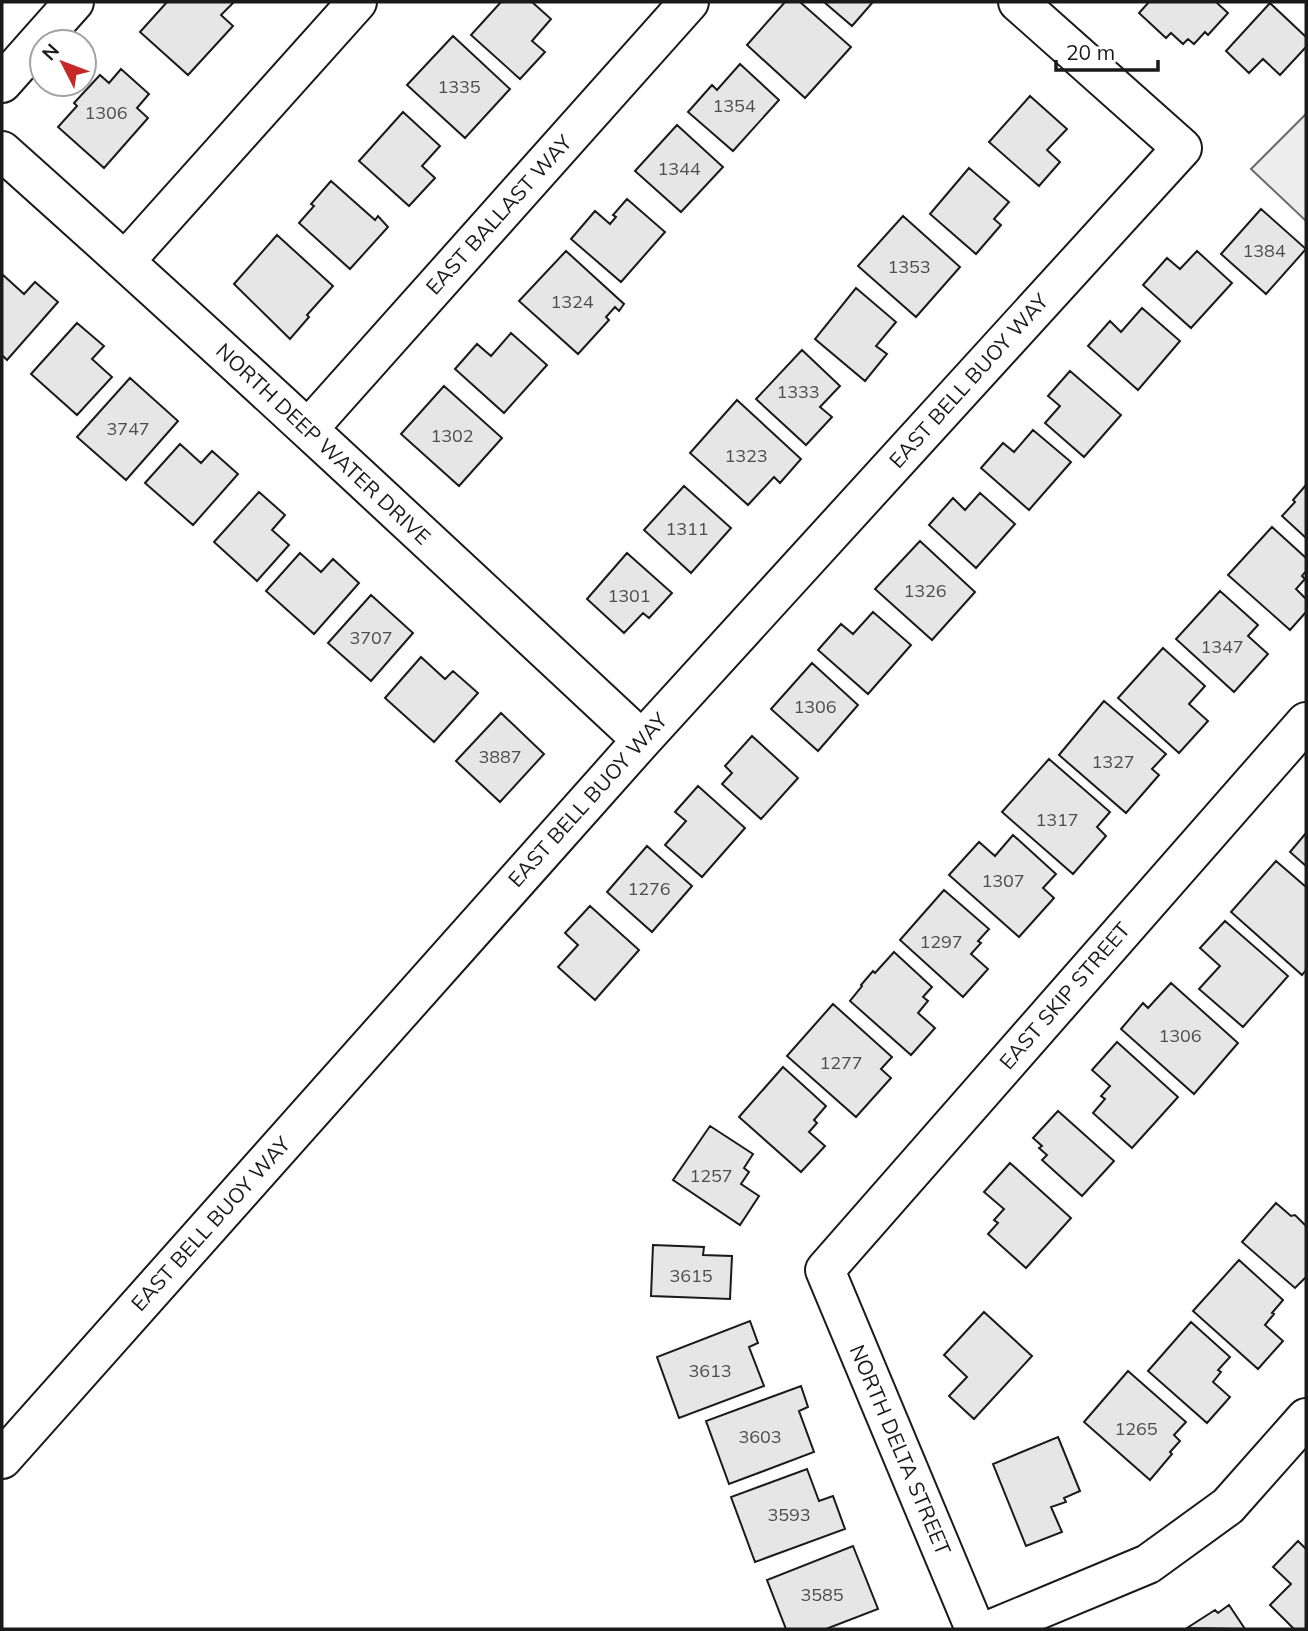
<svg xmlns="http://www.w3.org/2000/svg" width="1308" height="1631" viewBox="0 0 1308 1631" font-family="Mulish,sans-serif">
<style>
.green{fill:#ededed;stroke:#6a6a6a;stroke-width:2}
.building{fill:#e6e6e6;stroke:#1a1a1a;stroke-width:2}
.lines{fill:none;stroke-linecap:round;stroke-linejoin:round}
.minor-casing{stroke:#1a1a1a;stroke-width:42}
.minor{stroke:#fff;stroke-width:38}
.labels{text-anchor:middle;stroke-width:5;stroke-linejoin:round;paint-order:stroke}
.number-label{font-size:18px;fill:#4d4d4d}
.street-label{font-size:21px;fill:#1a1a1a;stroke:#fff}
</style>
<rect width="100%" height="100%" fill="#fff"/>
<path class="green" d="M1306,114V221L1251,169Z"/>
<path class="building" d="M167,2H234L221,15L233,26L188,75L140,32Z
M501,2H532L551,19L532,41L545,52L520,79L471,35Z
M785,2H800L851,47L805,98L747,45Z
M824,2H873L852,26Z
M1149,2H1216L1228,13L1208,35L1205,32L1194,44L1188,39L1183,44L1171,33L1166,38L1139,13Z
M1270,3L1306,37V47L1280,75L1263,59L1249,73L1226,51Z
M453,36L510,89L465,138L407,85Z
M740,64L779,100L733,151L688,112L712,85L717,90Z
M121,69L149,94L137,108L148,118L104,168L58,127L77,106L74,103L100,75L109,83Z
M1030,96L1067,129L1047,150L1060,162L1039,186L989,142Z
M403,112L440,146L422,166L435,178L409,206L359,161Z
M677,125L723,167L681,212L635,171Z
M969,168L1009,202L994,219L1001,225L976,254L930,214Z
M331,181L375,220L378,216L388,227L350,269L299,223L314,206L311,204Z
M627,199L665,232L621,282L571,239L595,211L610,224L616,217L613,215Z
M1261,209L1306,249L1266,294L1221,254Z
M903,216L960,267L916,317L858,266Z
M277,235L333,286L307,315L309,317L290,339L234,284Z
M566,251L624,304L619,311L615,307L606,317L609,320L578,354L519,301Z
M1197,251L1232,283L1191,328L1143,285L1167,258L1180,269Z
M2,274L24,294L35,282L58,302L7,360L2,355Z
M856,288L896,322L876,346L887,354L865,381L815,339Z
M1142,308L1180,341L1138,390L1088,346L1110,321L1121,332Z
M77,323L104,346L92,359L112,377L77,415L31,374Z
M511,333L547,365L504,413L455,369L477,344L491,356Z
M802,350L840,386L820,407L832,417L806,445L756,399Z
M1070,371L1121,415L1084,457L1045,423L1060,406L1048,396Z
M130,378L178,421L126,480L77,437Z
M444,386L502,438L459,486L401,434Z
M737,400L801,459L780,483L774,477L748,505L690,453Z
M1033,430L1071,462L1029,510L981,468L1003,443L1014,452Z
M180,444L201,463L212,451L238,474L193,525L145,483Z
M1306,485V538L1282,516L1295,502L1293,500Z
M684,486L731,528L691,573L644,530Z
M259,492L285,515L272,530L289,545L257,581L214,542Z
M980,493L1015,524L976,568L929,525L953,498L965,510Z
M1272,527L1306,558V571L1302,576L1305,579L1296,589L1306,599V612L1290,630L1228,575Z
M920,541L975,592L932,640L875,589Z
M300,553L321,572L333,559L359,583L314,634L266,591Z
M627,553L672,593L649,618L643,613L624,633L587,599Z
M1220,591L1258,625L1248,636L1268,654L1234,692L1176,639Z
M371,595L413,633L371,681L328,643Z
M873,612L911,645L868,694L818,650L841,624L853,634Z
M1163,648L1205,686L1189,704L1208,721L1179,753L1118,698Z
M421,657L445,679L453,671L478,693L434,742L385,698Z
M812,663L858,705L818,751L771,709Z
M1104,701L1166,754L1152,769L1159,775L1126,813L1059,755Z
M501,713L544,754L500,802L456,761Z
M752,736L798,778L761,819L722,784L732,773L725,766Z
M1049,759L1110,812L1097,827L1106,836L1073,874L1002,812Z
M698,786L745,828L702,877L665,845L686,821L675,812Z
M1306,833V866L1290,852Z
M1013,835L1056,874L1043,888L1054,898L1019,937L949,875L979,842L995,856Z
M647,846L692,886L652,932L607,892Z
M1276,861L1306,887V970L1302,975L1231,912Z
M944,890L989,929L978,941L981,943L971,954L988,969L963,997L900,940Z
M590,906L639,950L595,1000L558,967L578,945L565,933Z
M1225,921L1288,976L1243,1027L1199,989L1220,966L1200,948Z
M894,952L932,987L923,997L928,1001L918,1013L935,1028L911,1055L850,1001L862,986L861,985L873,971L875,973Z
M1171,983L1238,1043L1194,1094L1121,1029L1143,1003L1148,1008Z
M833,1004L892,1057L881,1069L891,1078L856,1117L787,1056Z
M1117,1042L1178,1097L1132,1148L1093,1113L1105,1099L1101,1096L1110,1086L1092,1070Z
M783,1067L826,1106L814,1120L817,1123L809,1132L825,1146L801,1172L739,1117Z
M1058,1111L1114,1161L1082,1196L1042,1160L1047,1155L1039,1148L1042,1146L1033,1138Z
M710,1126L753,1154L744,1168L749,1172L741,1184L759,1196L740,1225L673,1180Z
M1010,1163L1071,1218L1026,1268L988,1234L998,1223L994,1220L1004,1209L984,1192Z
M1276,1203L1291,1216L1295,1215L1306,1226V1277L1295,1288L1242,1242Z
M653,1245L704,1247L703,1255L732,1256L730,1299L651,1296Z
M1239,1260L1283,1300L1272,1313L1274,1314L1265,1325L1283,1341L1258,1369L1193,1311Z
M984,1312L1032,1356L974,1419L949,1396L967,1377L944,1355Z
M750,1321L758,1343L749,1347L764,1386L679,1418L657,1357Z
M1191,1322L1230,1357L1218,1370L1221,1372L1213,1382L1230,1397L1207,1423L1148,1371Z
M1128,1371L1186,1422L1174,1435L1180,1441L1170,1452L1172,1454L1150,1480L1084,1422Z
M801,1386L808,1407L799,1411L814,1452L729,1484L706,1421Z
M1058,1437L1080,1491L1064,1498L1066,1502L1051,1507L1062,1532L1026,1546L993,1464Z
M807,1469L819,1501L833,1496L845,1529L755,1562L731,1497Z
M1298,1541L1306,1549V1629H1294L1270,1605L1291,1584L1273,1567Z
M853,1546L878,1609L826,1629H786L767,1580Z
M1229,1605L1245,1629L1187,1628L1215,1610L1218,1613Z"/>
<g class="lines">
<defs>
<path id="minor" d="M2,83L74,2
M2,151C218,344 430,542 642,740
M125,261L357,2
M308,429L689,2
M2,1459L642,740L1182,148L1018,2
M975,1629L825,1270L1306,722
M992,1629L1148,1564L1228,1506L1306,1418"/>
</defs>
<use href="#minor" class="minor-casing"/>
<use href="#minor" class="minor"/>
</g>
<g class="labels">
<g class="number-label">
<text x="459" y="93">1335</text>
<text x="734" y="112">1354</text>
<text x="106" y="119">1306</text>
<text x="679" y="175">1344</text>
<text x="1264" y="257">1384</text>
<text x="909" y="273">1353</text>
<text x="572" y="308">1324</text>
<text x="798" y="398">1333</text>
<text x="128" y="435">3747</text>
<text x="452" y="442">1302</text>
<text x="746" y="462">1323</text>
<text x="687" y="535">1311</text>
<text x="925" y="597">1326</text>
<text x="629" y="602">1301</text>
<text x="371" y="644">3707</text>
<text x="1222" y="653">1347</text>
<text x="815" y="713">1306</text>
<text x="500" y="763">3887</text>
<text x="1113" y="768">1327</text>
<text x="1057" y="826">1317</text>
<text x="1003" y="887">1307</text>
<text x="649" y="895">1276</text>
<text x="941" y="948">1297</text>
<text x="1180" y="1042">1306</text>
<text x="841" y="1069">1277</text>
<text x="711" y="1182">1257</text>
<text x="691" y="1282">3615</text>
<text x="710" y="1377">3613</text>
<text x="1136" y="1435">1265</text>
<text x="760" y="1443">3603</text>
<text x="789" y="1521">3593</text>
<text x="822" y="1601">3585</text>
</g>
<g class="street-label">
<text transform="translate(499 215) rotate(-48)" y="7">EAST BALLAST WAY</text>
<text transform="translate(969 381) rotate(-48)" y="7">EAST BELL BUOY WAY</text>
<text transform="translate(323 444) rotate(43)" y="7">NORTH DEEP WATER DRIVE</text>
<text transform="translate(588 800) rotate(-48)" y="7">EAST BELL BUOY WAY</text>
<text transform="translate(1065 996) rotate(-49)" y="7">EAST SKIP STREET</text>
<text transform="translate(211 1224) rotate(-48)" y="7">EAST BELL BUOY WAY</text>
<text transform="translate(900 1450) rotate(67)" y="7">NORTH DELTA STREET</text>
</g>
</g>
<rect width="1308" height="1631" fill="none" stroke="#1a1a1a" stroke-width="7"/>
<g transform="translate(63 63) rotate(312)"><circle r="33" fill="#ffffff" stroke="#a3a3a3" stroke-width="2"/>
<path d="M0-5L12 26L0 18L-12 26Z" fill="#c62828"/>
<text y="-10" font-size="19" font-weight="bold" text-anchor="middle" fill="#1a1a1a">N</text>
</g>
<path d="M1056 60v10h102v-10" fill="none" stroke="#1a1a1a" stroke-width="3.5"/>
<text x="1066" y="60" font-size="21" fill="#1a1a1a" stroke="#ffffff" stroke-width="5" paint-order="stroke">20 m</text>
</svg>
